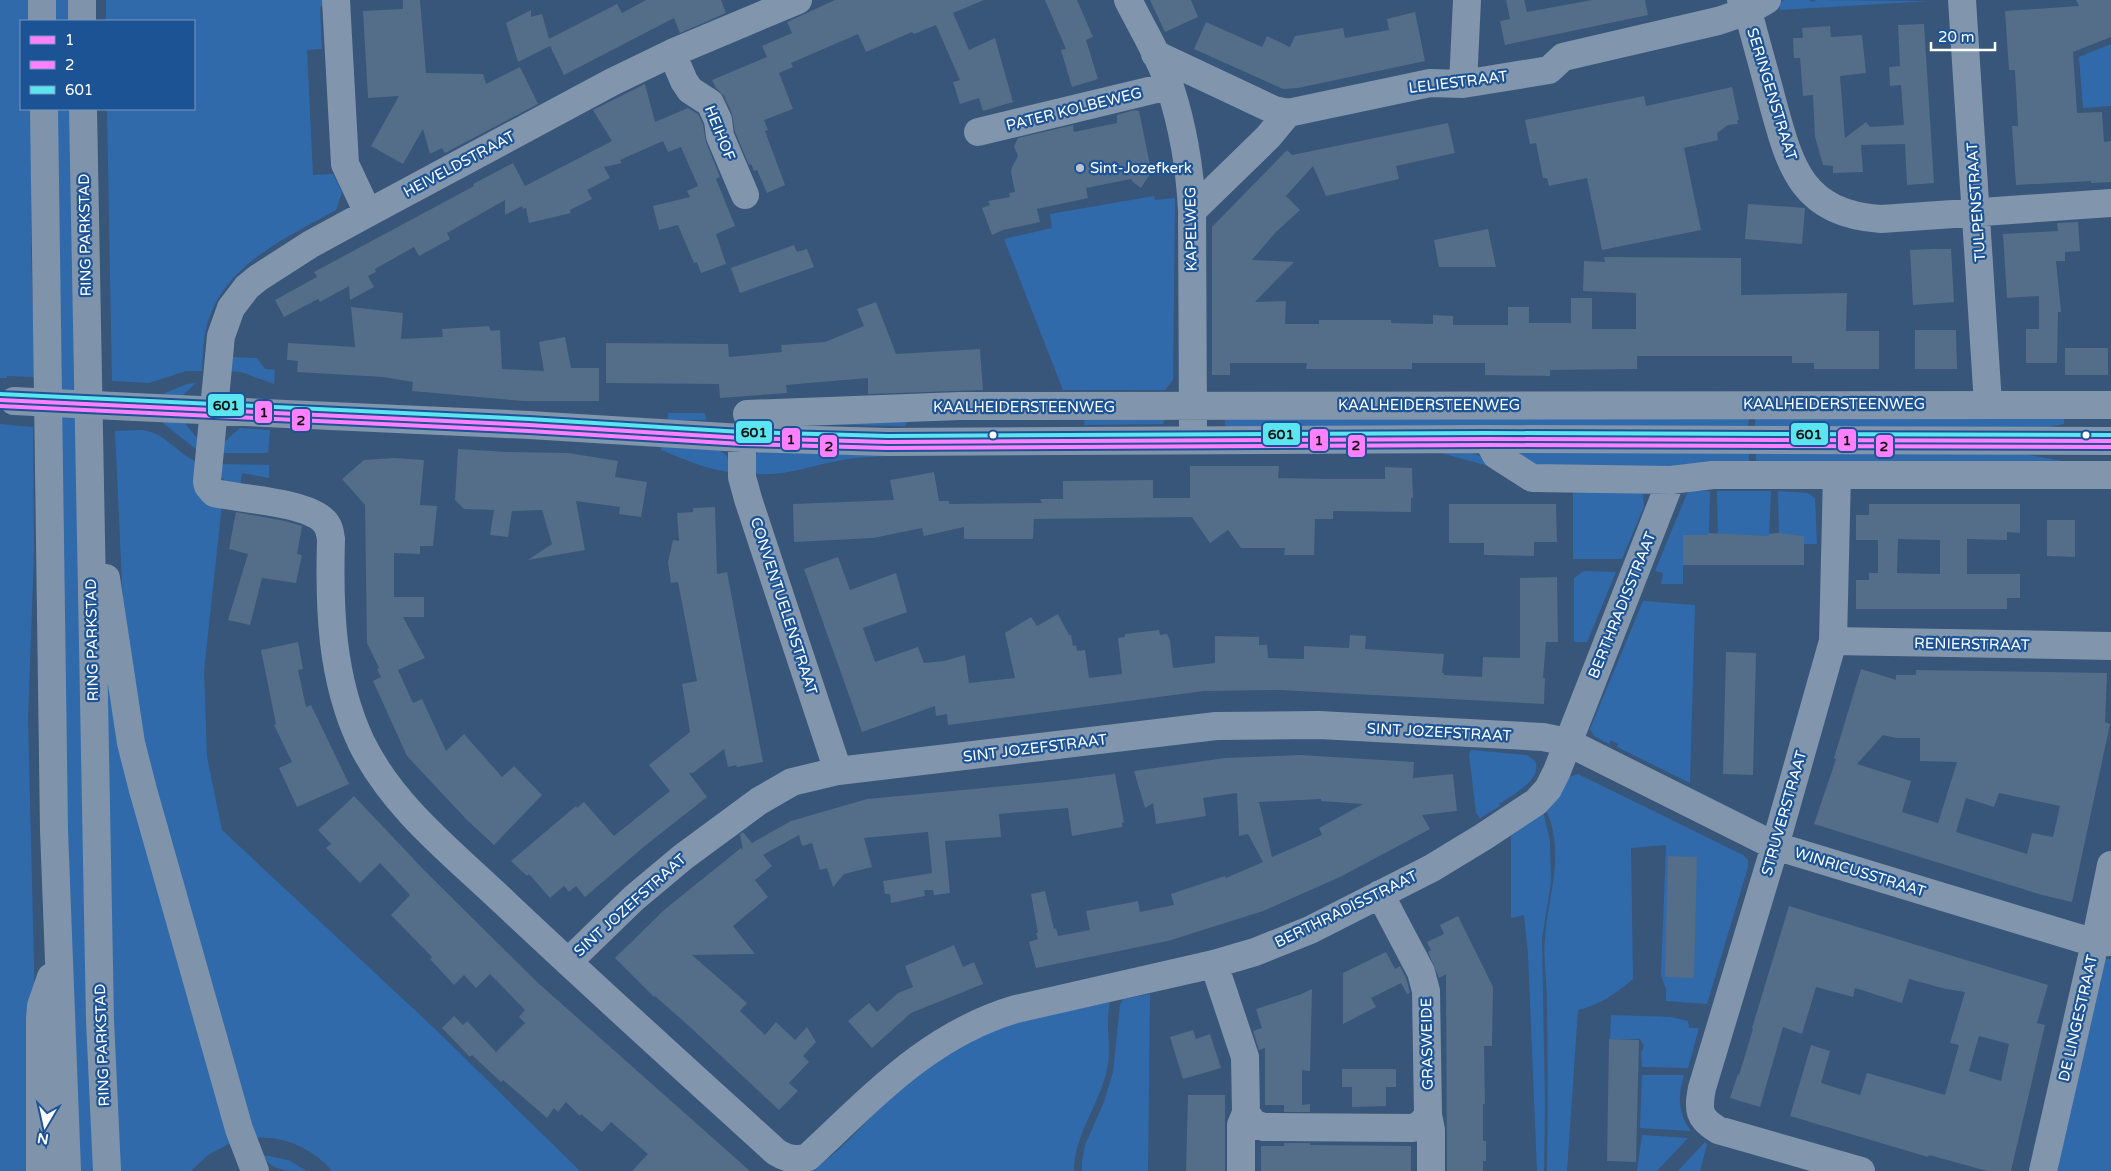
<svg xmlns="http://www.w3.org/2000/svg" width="2111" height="1171" viewBox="0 0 2111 1171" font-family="'Varela Round',sans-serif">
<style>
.green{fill:#316aab}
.building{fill:#546d89;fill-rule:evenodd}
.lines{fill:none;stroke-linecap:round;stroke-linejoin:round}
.minor{stroke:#8195ad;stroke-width:28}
.highway{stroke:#7f94ab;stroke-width:28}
.minor-bridge{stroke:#8195ad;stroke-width:28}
.bus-1-casing{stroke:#1c5395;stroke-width:8}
.bus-2-casing{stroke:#1c5395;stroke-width:8}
.bus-3-casing{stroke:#1c5395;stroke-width:8}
.bus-1{stroke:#ff80ff;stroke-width:4}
.bus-2{stroke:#ff80ff;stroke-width:4}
.bus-3{stroke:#5ae5f0;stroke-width:4}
.poi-dot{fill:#b9c4d0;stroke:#1c5395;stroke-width:2}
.bus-dot{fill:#fff;stroke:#1c5395;stroke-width:2}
.labels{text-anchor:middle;stroke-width:4.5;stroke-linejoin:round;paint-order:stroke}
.street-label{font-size:15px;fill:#fff;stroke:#1c5395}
.poi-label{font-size:15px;fill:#fff;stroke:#1c5395;text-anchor:start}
.line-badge{stroke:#1c5395;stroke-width:2}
.pale-badge-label{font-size:14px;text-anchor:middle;font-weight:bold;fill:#111}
</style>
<rect width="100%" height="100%" fill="#37567a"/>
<path class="green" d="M0,0H31V21H21V109H32L31,251L35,377L7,376V378H0Z
M54,0H71V21H54Z
M106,0H326L325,5L320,7L322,49L307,50L313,175L333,174L342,192L336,210C284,239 221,266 206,329C203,342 203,357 202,371H186L149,383L112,381L107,109H194V21H106Z
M1784,0H1809L1812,2L1816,0L1930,1L1780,10V3Z
M2111,44V106L2083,108L2079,57Z
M55,109H72L97,1171H78L66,915Z
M1154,196L1155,200L1175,198L1173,380L1165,390H1063L1004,239L1052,228L1050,214Z
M232,357L257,358L265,369L275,370L274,384L241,372L230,371Z
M196,383L181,397L160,395L187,384Z
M1225,411L1749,418L1748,427H1228L1225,425Z
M668,413H703L705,414L706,420H668Z
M1085,414L1166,417L1163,424L1084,425Z
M907,417L906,426L785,424Z
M2064,417V424L2038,429L1755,427V418Z
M163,421L185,423L200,442L197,450L163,423Z
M0,424L33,427L34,552L28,719L35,1005L28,1171H0Z
M240,428L270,430L268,453H220L223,443Z
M140,430C166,431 176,455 200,463L222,504L204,671L207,757L222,830L435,1029L580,1171H332C311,1147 283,1135 251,1138L142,752L124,626L115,431Z
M660,443L714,446L727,456L730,470L728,472C704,468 683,459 661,450Z
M760,449L888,453V456C870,457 854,457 837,461C810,466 780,478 752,473L754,458Z
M1441,451C1467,452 1476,449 1496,468L1441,453Z
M1518,452L1749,453V466H1534Z
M2012,452L2062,461L2063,466H1756V453Z
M220,464L269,465V478L242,473L240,489C224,481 220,482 220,464Z
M1573,491L1640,492L1643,495L1644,506L1622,559H1573Z
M1689,491H1710L1709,533L1708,535H1683V584H1661L1663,573L1655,571L1686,496Z
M1717,491H1771L1769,536L1718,535Z
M1778,491L1808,493L1815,498L1817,544H1804V536H1779Z
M1584,571L1616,572L1587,642H1574V578Z
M1643,601L1695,605L1690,783L1617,747L1618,744L1611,740L1609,744L1594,736L1590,729Z
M104,678H114L234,1141L208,1155L191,1171H118Z
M1471,750L1527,755L1535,761C1543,780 1512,795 1499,804L1500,806L1480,818L1476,813L1469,754Z
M1578,774L1743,855L1748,860V867L1707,1004L1666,1001V989L1661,975L1666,845L1631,848L1633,979C1616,993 1600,1005 1578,1010L1567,1171H1547C1548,1115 1548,1059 1547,1003C1547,982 1543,959 1545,938C1548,894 1566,855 1546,810L1569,777Z
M1543,811L1550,841L1551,883L1542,938L1545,1105L1544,1171H1537L1528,954L1524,915L1511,918V836Z
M2106,959H2111V1171H2055L2099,965Z
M1150,994L1148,1171H1082V1162L1085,1145L1104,1102L1113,1072L1120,1005L1123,999Z
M1110,1002C1105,1022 1111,1044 1108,1064C1102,1102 1074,1133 1074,1171H810C843,1152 868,1117 896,1092C929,1062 971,1036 1014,1024C1045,1014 1078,1009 1110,1002Z
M1611,1015L1671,1017L1688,1021L1689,1028H1699L1688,1068L1642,1067L1641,1053L1644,1046L1640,1039H1610Z
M1642,1075H1684C1678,1096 1677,1112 1691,1131L1640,1128Z
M1642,1135L1688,1138L1657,1171H1637Z
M1705,1142L1707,1144L1700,1171H1678Z
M263,1155L288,1160L307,1171C287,1171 271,1171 263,1155Z"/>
<path class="building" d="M403,0H420L426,73L483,74L486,84L520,67L538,104L445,153L442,148L430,154L423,129L403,164L371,146L399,96L368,98L363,11L403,9Z
M646,0H721L726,13L680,33L674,18L564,75L550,46L518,62L506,23L531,10V17L542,14L549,39L617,4L622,13Z
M835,0H984L953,13L969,50L995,38L1013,102L983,111L979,98L960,104L953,82L960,80L936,25L914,34L912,32L866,52L858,34L791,63L793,67L779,73L793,109L764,120L768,130L765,131L785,185L767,193L757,170L754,171L751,164L749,165L735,132L732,114L724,96L716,88L712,80L767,57L762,46L792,33L787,22Z
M1045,0H1077L1093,37L1086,40L1098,79L1072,87L1061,50L1066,49Z
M1150,0H1191L1198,17L1165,32Z
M1506,0H1524L1527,12L1592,0H1645L1648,15L1505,45L1500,21L1510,19Z
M2076,0H2111V37L2073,52L2077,113L2102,112L2104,142L2111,141V182L2091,183V181L2016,185L2012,126H2018L2017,107L2015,70H2009L2005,11L2079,6Z
M1415,12L1425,61L1298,88L1283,89L1194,49L1206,22L1262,47L1267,36L1290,47L1295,36L1343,28L1345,38L1389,30L1387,19Z
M1924,24L1934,183L1907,185L1905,144L1861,145L1863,172L1833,173V166L1823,165L1815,137L1813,95L1803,96L1800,58H1794L1793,38H1803L1802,28L1830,26L1831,37L1862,35L1866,73L1840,76L1845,138L1866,122L1870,127L1904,125L1901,85L1890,86L1889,67L1900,66L1898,25Z
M645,84L655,122L688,108L698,114L703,124L706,142L720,177L716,179L735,226L716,234L726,264L701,273L697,262L694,263L678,225L659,230L653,206L690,197L687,191L698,186L681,147L668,152L663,141L620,160L622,163L604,167L610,178L587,190L592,199L570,210L571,213L529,223L526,208L523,209L522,206L505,215V200L447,233L450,239L419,256L414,247L375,269L376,272L368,276L374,287L350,300L349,286L320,302L318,299L284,317L275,300L317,277L314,272L474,186L473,184L513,163L525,186L612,141L593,110Z
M1732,87L1739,120H1737L1738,124L1728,125L1717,133L1718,140L1684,148L1701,230L1602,250L1587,178L1549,186L1547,178H1543L1536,143L1530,144L1525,120L1644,96L1646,106Z
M1134,110L1139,111L1150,165V174L1141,188L1133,182L1131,179L1086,188L1088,198L1037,209L1040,222L1003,230L992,235L982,208L990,205L988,201L1010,197L1009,193L1015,192L1011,172L1012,167L1018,156L1014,146L1018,138L1073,125L1074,132L1117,123V115Z
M1448,123L1455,153L1396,166L1399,179L1326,196L1313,166L1286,196L1300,210L1275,233L1252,260L1294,262L1255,302L1286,301L1285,324H1319V320H1391V323L1433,324V315L1453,316V325H1508V307H1529V323H1571V298H1592V329H1636V293L1583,291L1584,261L1605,262L1604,257L1741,258V295L1847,293L1846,331H1879V369H1814V363H1792V356H1637V369L1550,370V376L1485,375V363H1412V369H1306L1307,363H1230V375H1212V227L1287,150L1292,155Z
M1748,204L1805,208L1802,244L1745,239Z
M2078,222L2080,251L2065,252V261H2056L2061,312H2058L2057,363H2026V329H2039V296L2007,298L2003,234L2058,231L2057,223Z
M1488,229L1496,267H1439L1434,240Z
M794,245L797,252L807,249L814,267L740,293L731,268Z
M1933,249H1951L1954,302L1913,305L1910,250Z
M876,302L896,354L980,349L983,390L868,394V378L786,385L787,393L720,398L719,384L606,383V343L728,344L729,357L782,352L781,345L825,342L864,326L857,309Z
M351,307L403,313L401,339L443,337L442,329L489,326L491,331L500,330L502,369L544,371L539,342L565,337L571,368H599V401H523L478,397L412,391L413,382L383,377L297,372L298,361L287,360L288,343L355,347Z
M1915,330H1956L1957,369H1915Z
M2065,348H2108V375H2065Z
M458,449L507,452L568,453L618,461L615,477L647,482L641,517L619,514L620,507L576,501L585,550L528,560L552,544L542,510L512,511L508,537L490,535L494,510L464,509L455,500Z
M394,458L424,460L420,505L437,506L433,546H420V554L394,553V597H424V617H403L425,658L398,670L413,703L422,699L446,751L464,734L502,777L514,766L542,795L494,845L467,820L407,756L373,681L381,677L377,669L379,668L367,643L365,505L342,479L364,460Z
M1190,466H1279L1278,478L1332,479H1385V467L1412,468L1413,498H1411V512L1333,511V519H1315L1314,555H1284L1285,548H1241L1228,530L1210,543L1192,517L1034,519L1033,539H964V527L924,536L922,528L873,538L794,542L793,504L894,500L890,480L913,476L934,472L939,501H949V504L1042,503L1040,499H1063V481L1153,480V498H1190Z
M1449,504H1556L1557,542H1534V556L1484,555V543H1449Z
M1869,504H2020V533L2007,532V540L1967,539V574H2020V598H2007V609H1856V580H1869V573H1878V540H1856V515H1869ZM1898,539L1940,540V574L1897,573Z
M715,507L717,574L727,572L763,762L737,767L736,765L728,767L724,749L693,773H689L707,797L646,845L585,897L576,886L569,892L564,886L550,898L529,874L527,876L511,861L576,806L577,808L584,802L614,836L670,791L649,765L690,732L682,684L697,681L678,582L671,583L668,562L673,540L679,541L677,513L693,512V508Z
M236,512L285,521L302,526L297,554L302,555L296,583L262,578L250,625L228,620L248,554L229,549Z
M2047,520H2075V557L2047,556Z
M1708,533L1769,536V534L1778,533L1804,536V565H1683V535H1708Z
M838,557L850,590L896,573L907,612L863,628L875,662L918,647L924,663L944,661L965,655L969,683L1015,678L1005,633L1031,617L1037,626L1058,614L1069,635H1071L1073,646L1076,645L1077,651L1085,650L1089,678L1122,674L1118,638L1125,637V634L1159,630L1160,635L1167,634L1170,640L1173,668L1215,663V636L1259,637V645H1267L1268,658L1304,659V646L1349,648L1350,635L1366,636L1365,649L1444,654L1442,673H1444V675L1482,677L1483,657L1520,658V578L1557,577L1558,642H1546L1543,678H1545L1544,704L1279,690L1204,691L948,725L947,714L936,716L935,706L862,732L804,569Z
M298,642L303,669L298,670L306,707L311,705L349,784L297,807L279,768L292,762L274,725L276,724L261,650Z
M1726,652L1756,653L1753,775L1723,774Z
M1861,669L1896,680V675H1916V670L2107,673L2105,722L2110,724L2072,902L2042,895L1814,824L1836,759L1834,758ZM1883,735L1896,738H1920V761L1957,762L1938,823L1902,812L1911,781L1857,764ZM1999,793L2060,806L2053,837L2032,833L2027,854L1956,832L1966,798L1994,807Z
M1301,755L1414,762L1413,778L1453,774L1457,811L1422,815L1430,829L1340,877L1263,911L1168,941L1036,968L1029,942L1038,939L1036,933H1038L1031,894L1045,891L1054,929L1056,928L1058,936L1090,930L1086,911L1138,901L1140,912L1174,905L1171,894L1225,876L1226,878L1263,862L1248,834L1239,836L1237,793L1203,798L1206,816L1156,824L1153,803L1145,808L1134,771L1225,758ZM1321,799V801L1363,804L1319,828L1322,835L1272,857L1259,802Z
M1115,774L1124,822L1122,823V827L1072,836L1068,808L999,814L1001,837L945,841L950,893L934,895L933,890H924L925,896L891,903L890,894H885L883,881L932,873L928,832L864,838L872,867L844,874L833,887L827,868L820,870L812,843L802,846L799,835L763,855L772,866L755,880L768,897L733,926L755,954L692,955L747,1003L740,1011L765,1035L776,1022L795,1040L807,1027L816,1042L803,1056L809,1062L789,1083L798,1091L779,1110L690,1027L655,996L654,997L615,958L664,910L741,848L743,850L740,834L743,832L752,843L791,821L867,799L1057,781Z
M354,796L423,869L537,982L750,1171H632L648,1154L611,1122L602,1132L581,1114L580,1116L566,1102L558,1112L554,1108L547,1118L503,1080L501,1082L472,1055L470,1057L442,1028L454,1016L463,1025L467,1021L496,1052L525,1023L519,1017L525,1010L490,974L476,988L464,975L454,985L430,959L432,957L391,915L410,895L380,863L360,883L326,848L331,844L318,830Z
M1668,856L1697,857L1694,978L1665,977Z
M1789,906L2048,985L2037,1023L2045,1025L2011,1171H1987L1929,1155L1928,1157L1790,1116L1811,1045L1830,1051L1821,1083L1860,1095L1867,1073L1945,1095L1959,1045L1950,1043L1965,992L1946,989L1909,979L1902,1003L1855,988L1853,997L1816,987L1802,1034L1783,1027L1760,1107L1730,1098L1738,1074L1739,1075L1753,1029L1752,1028ZM1979,1036L2009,1044L2001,1081L1969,1071Z
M1458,916L1493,987L1492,1046H1484L1485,1104H1483V1141H1486V1161H1483V1171H1447L1446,974L1439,978L1428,952L1431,950L1427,942L1444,934L1440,925Z
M954,945L963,967L974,962L983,984L911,1013L872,1048L848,1021L869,1003L877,1012L898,993L913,987L905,966Z
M1386,952L1395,969L1400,966L1406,978L1410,993L1407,994L1401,983L1371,998L1376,1007L1343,1024V973Z
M1312,989L1310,1071L1302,1070V1105L1310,1104V1112H1284V1105H1265V1048L1259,1050L1253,1031L1262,1028L1256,1009L1299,995Z
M1193,1030L1196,1039L1210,1034L1221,1068L1183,1079L1170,1037Z
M1609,1039L1639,1040L1636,1162L1607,1161Z
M1342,1069H1396V1087H1386V1106L1352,1107V1087H1342Z
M1188,1095H1225V1171H1186Z
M1284,1143H1310V1145L1411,1146V1171H1261V1146H1284Z"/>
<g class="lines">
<path class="minor" d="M336,0L345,164L368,213
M798,0L672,53L612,82L368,213L311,244L258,278L247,287L231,308L221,336L207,481L208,486L214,493C241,499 306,502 324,521C329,526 330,532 331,539C329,608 331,678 361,742C393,808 454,854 506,904C595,988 686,1070 776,1152C787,1159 796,1161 808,1157C873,1097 928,1035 1016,1009L1214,964L1255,952L1310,930L1432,868L1483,837L1536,802L1548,789L1557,771L1671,480
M1128,0C1142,28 1160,57 1170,87C1183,127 1190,169 1192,211L1193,426
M1741,0L1748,11C1756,42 1765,73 1773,104C1791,170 1803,213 1881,219L2111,203
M1962,0L1988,404
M672,53L684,81L690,90L710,103L718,120L720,136L745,195
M1155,54L1274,110L1288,113L1430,83L1463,84L1549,70L1563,57L1718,21L1748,11L1767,0
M1463,84L1467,0
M978,132L1169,86
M1192,211L1268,137L1288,113
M135,407L529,425L742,438L888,442L1487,439L2111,441
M747,414L960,406L2111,405
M742,438V477L748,499L838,771
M1487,439L1496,455L1532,478L1671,480L1713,475H2111
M1837,475L1833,641L1775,846L1702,1088C1698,1110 1698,1118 1718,1130L1861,1171
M1833,641L2111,646
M1380,894L1421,972L1426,991L1428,1115L1431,1130V1171
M568,962L634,898L683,857L759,801L792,782L838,771L1216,726L1319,725L1543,737L1567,742L1775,846L2095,943L2111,942
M1214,964L1245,1057L1246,1113L1241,1125V1171
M1246,1113L1254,1124L1264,1127L1413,1128L1421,1124L1428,1115
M2043,1171L2095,943L2111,865"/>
<path class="highway" d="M42,0V21
M82,0V21
M44,109L54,830L67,1171
M83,109L100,1020L107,1171
M106,578L131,743L143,790L239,1129L255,1171
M40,1171V1019L41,1006L51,977"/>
<path class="minor-bridge" d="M14,401L135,407"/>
<defs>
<path id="bus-1" d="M0,400L529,425L742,438L888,442L1487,439L2111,441"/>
<path id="bus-2" d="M0,406L529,431L742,444L888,448L1487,445L2111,447"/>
<path id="bus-3" d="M0,394L529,419L742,432L888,436L1487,433L2111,435"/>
</defs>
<use href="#bus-1" class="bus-1-casing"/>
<use href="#bus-2" class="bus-2-casing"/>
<use href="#bus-3" class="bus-3-casing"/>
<use href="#bus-1" class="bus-1"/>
<use href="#bus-2" class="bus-2"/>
<use href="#bus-3" class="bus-3"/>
</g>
<circle class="poi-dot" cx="1080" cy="168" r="5"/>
<g class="bus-dot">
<circle cx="993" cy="435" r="4.5"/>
<circle cx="2086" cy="435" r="4.5"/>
</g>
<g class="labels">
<g class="street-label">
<text transform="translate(1458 82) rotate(-7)" y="5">LELIESTRAAT</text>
<text transform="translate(1772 94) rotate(73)" y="5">SERINGENSTRAAT</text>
<text transform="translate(1074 109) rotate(-14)" y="5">PATER KOLBEWEG</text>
<text transform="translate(720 133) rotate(68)" y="5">HEIHOF</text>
<text transform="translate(459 164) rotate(-28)" y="5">HEIVELDSTRAAT</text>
<text transform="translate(1976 202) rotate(-94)" y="5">TULPENSTRAAT</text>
<text transform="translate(1191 229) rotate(-91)" y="5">KAPELWEG</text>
<text transform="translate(85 235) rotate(-91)" y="5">RING PARKSTAD</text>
<text x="1834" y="409">KAALHEIDERSTEENWEG</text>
<text x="1429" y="410">KAALHEIDERSTEENWEG</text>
<text x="1024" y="412">KAALHEIDERSTEENWEG</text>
<text transform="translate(1622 605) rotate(-68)" y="5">BERTHRADISSTRAAT</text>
<text transform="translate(784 606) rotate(72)" y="5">CONVENTUELENSTRAAT</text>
<text transform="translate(92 640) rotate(-91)" y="5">RING PARKSTAD</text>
<text transform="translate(1972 644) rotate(1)" y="5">RENIERSTRAAT</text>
<text transform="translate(1439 732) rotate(3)" y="5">SINT JOZEFSTRAAT</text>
<text transform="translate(1035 748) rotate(-7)" y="5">SINT JOZEFSTRAAT</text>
<text transform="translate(1784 813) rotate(-74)" y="5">STRUVERSTRAAT</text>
<text transform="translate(1860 872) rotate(17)" y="5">WINRICUSSTRAAT</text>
<text transform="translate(630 905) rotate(-42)" y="5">SINT JOZEFSTRAAT</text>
<text transform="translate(1346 909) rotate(-26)" y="5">BERTHRADISSTRAAT</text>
<text transform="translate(2078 1018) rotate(-77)" y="5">DE LINGESTRAAT</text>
<text transform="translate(1427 1044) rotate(-91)" y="5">GRASWEIDE</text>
<text transform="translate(102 1045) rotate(-92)" y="5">RING PARKSTAD</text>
</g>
<g class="poi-label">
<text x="1090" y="173">Sint-Jozefkerk</text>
</g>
</g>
<g class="line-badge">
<rect x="207" y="393" width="38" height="24" rx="5" fill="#5ae5f0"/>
<rect x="254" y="400" width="19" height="24" rx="5" fill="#ff80ff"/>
<rect x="291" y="408" width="20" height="24" rx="5" fill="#ff80ff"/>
<rect x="735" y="420" width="38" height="24" rx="5" fill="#5ae5f0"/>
<rect x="1262" y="422" width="39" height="24" rx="5" fill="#5ae5f0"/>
<rect x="1790" y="422" width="39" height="24" rx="5" fill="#5ae5f0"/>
<rect x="781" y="427" width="20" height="24" rx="5" fill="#ff80ff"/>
<rect x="1309" y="428" width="20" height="24" rx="5" fill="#ff80ff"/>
<rect x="1837" y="428" width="20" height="24" rx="5" fill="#ff80ff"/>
<rect x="1347" y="434" width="19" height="24" rx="5" fill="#ff80ff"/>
<rect x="1875" y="434" width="19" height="24" rx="5" fill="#ff80ff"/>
<rect x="819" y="434" width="19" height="24" rx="5" fill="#ff80ff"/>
</g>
<g class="pale-badge-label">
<text x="226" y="410">601</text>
<text x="264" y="417">1</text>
<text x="301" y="425">2</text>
<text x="754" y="437">601</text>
<text x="1281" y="439">601</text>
<text x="1809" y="439">601</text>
<text x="791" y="444">1</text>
<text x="1319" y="445">1</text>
<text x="1847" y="445">1</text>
<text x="1356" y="450">2</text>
<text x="1884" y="451">2</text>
<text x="829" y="451">2</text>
</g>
<rect x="20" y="20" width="175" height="90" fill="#1c5395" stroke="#7798bf"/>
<rect x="30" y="36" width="25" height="8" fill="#ff80ff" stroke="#7798bf"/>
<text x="65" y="45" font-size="15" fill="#ffffff">1</text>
<rect x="30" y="61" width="25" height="8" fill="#ff80ff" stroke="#7798bf"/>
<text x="65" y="70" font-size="15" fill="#ffffff">2</text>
<rect x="30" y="86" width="25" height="8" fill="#5ae5f0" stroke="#7798bf"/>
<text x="65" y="95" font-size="15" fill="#ffffff">601</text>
<g transform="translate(45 1126) rotate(189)" stroke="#1c5395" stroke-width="4" paint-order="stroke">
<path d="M0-4L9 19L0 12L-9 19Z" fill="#ffffff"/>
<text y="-8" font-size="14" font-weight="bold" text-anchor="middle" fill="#ffffff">N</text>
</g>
<path d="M1931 42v8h64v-8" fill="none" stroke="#ffffff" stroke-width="2.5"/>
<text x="1938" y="42" font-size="15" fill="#ffffff" stroke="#1c5395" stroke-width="4" paint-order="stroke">20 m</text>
</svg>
